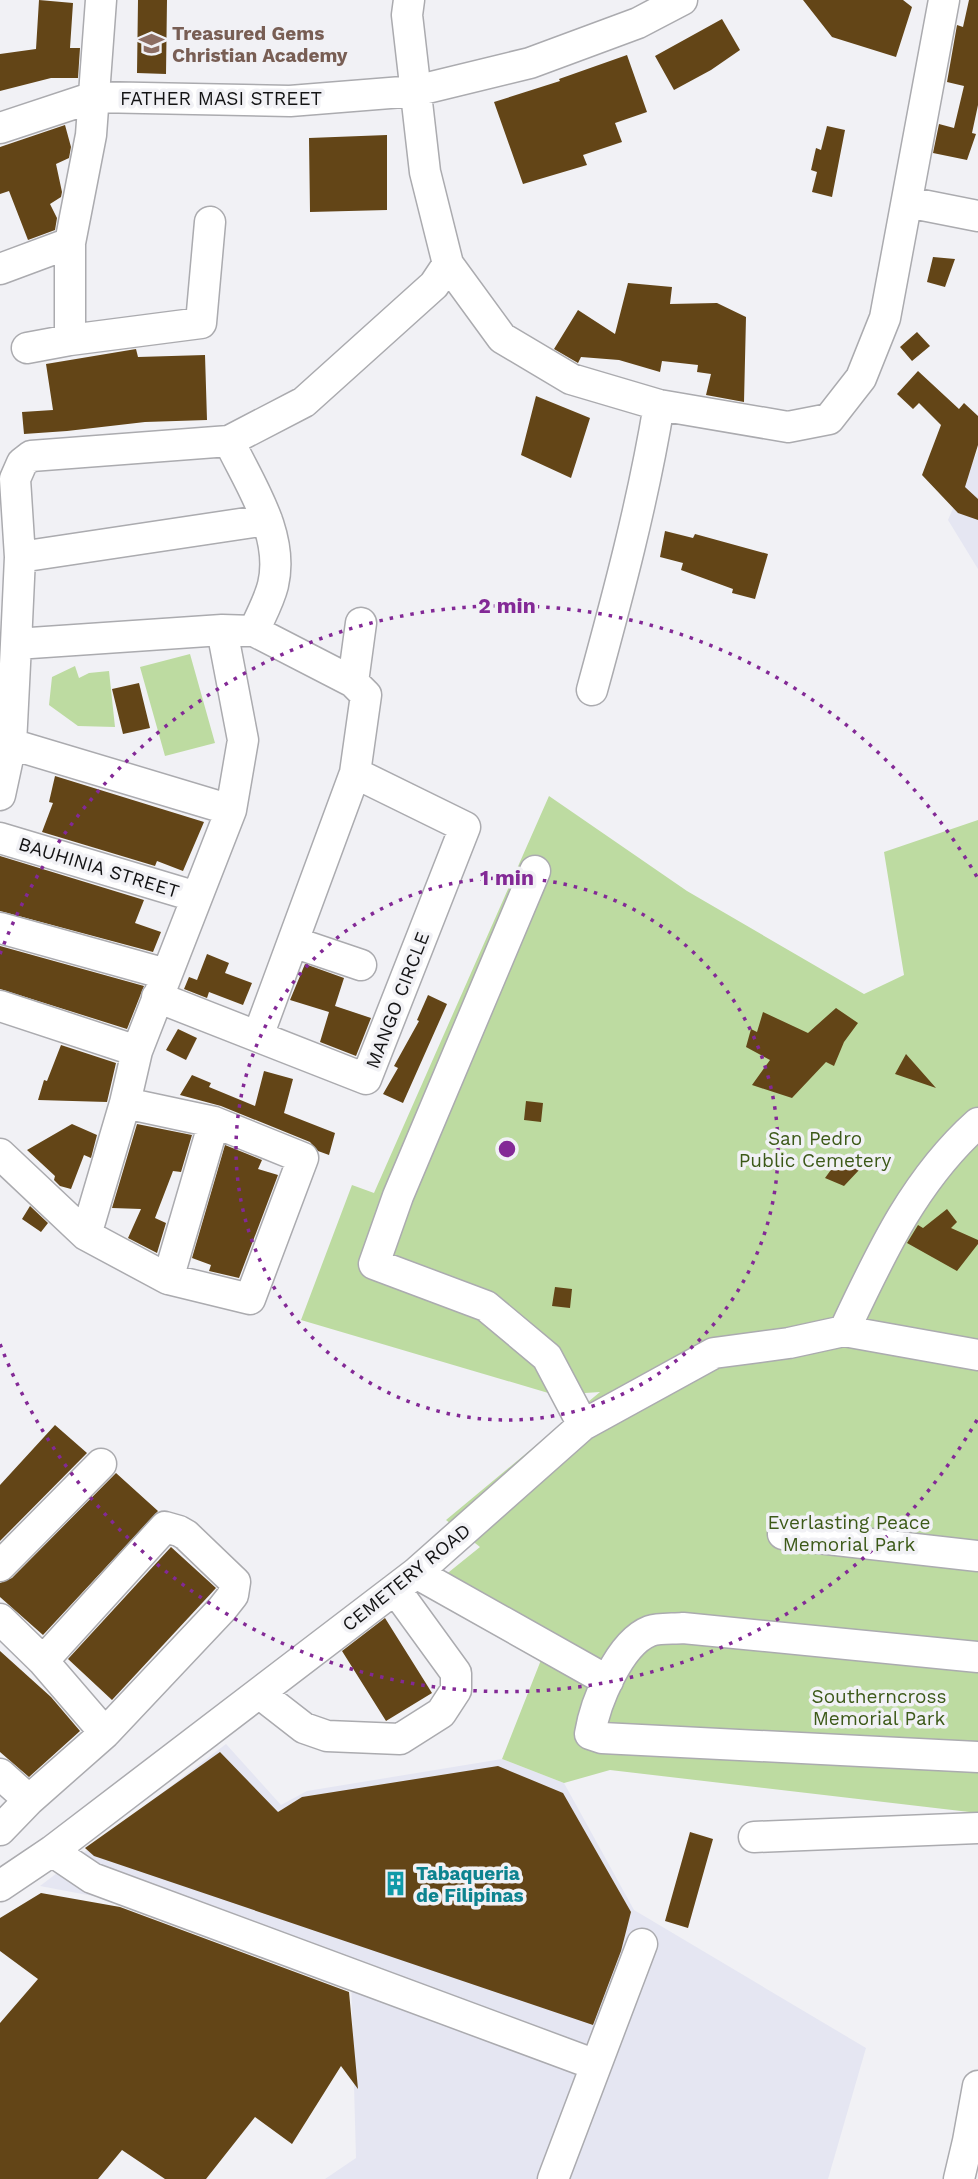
<svg xmlns="http://www.w3.org/2000/svg" width="978" height="2179" viewBox="0 0 978 2179" font-family="'Work Sans',sans-serif">
<style>
.built{fill:#e5e6f2}
.green{fill:#bddba1}
.building{fill:#634517}
.lines{fill:none;stroke-linecap:round;stroke-linejoin:round}
.minor-casing{stroke:#ababaf;stroke-width:33}
.minor{stroke:#fff;stroke-width:30}
.ring{fill:none;stroke:#832996;stroke-width:3.5;stroke-dasharray:3.5 7}
.labels{text-anchor:middle;stroke-width:7;stroke-linejoin:round;paint-order:stroke}
.education-label{font-size:19px;font-weight:bold;fill:#785e54;stroke:#f1f1f5;text-anchor:start}
.street-label{font-size:19px;fill:#131314;stroke:#f1f1f5}
.park-label{font-size:19px;fill:#3c5918;stroke:#f1f1f5}
.culture-label{font-size:19px;font-weight:bold;fill:#0d838f;stroke:#f1f1f5;text-anchor:start}
.centre{fill:#832996;stroke:#f1f1f5;stroke-width:3.5}
.ring-label{font-size:21px;text-anchor:middle;font-weight:bold;fill:#832996;stroke:#f1f1f5;stroke-width:7;stroke-linejoin:round;paint-order:stroke}
</style>
<rect width="100%" height="100%" fill="#f1f1f5"/>
<path class="built" d="M978,450V569L948,520Z
M226,1744L281,1805L307,1791L502,1759L564,1783L634,1910L866,2048L828,2179H325L356,2158L351,1976L172,1911L40,1886Z"/>
<path class="green" d="M190,654L215,743L165,756L140,667Z
M75,666L79,678L89,673L109,671L115,727L78,726L49,705L52,677Z
M549,796L687,891L864,994L904,975L884,852L978,820V1813L610,1770L564,1783L502,1759L541,1660L423,1593L480,1547L446,1520L600,1392L555,1395L301,1320L352,1185L374,1193Z"/>
<path class="building" d="M39,0L73,3L70,48H80L78,78H51L0,91V54L36,49Z
M138,0H167L166,74L137,73Z
M803,0H903L912,7L896,57L832,37Z
M969,0H978V105L972,133L976,134L967,160L933,153L939,124L954,128L964,86L947,82L957,25L963,27Z
M722,19L740,50L711,70L674,90L655,56Z
M627,55L647,112L615,123L622,142L583,155L587,165L523,184L494,102L560,81L559,79Z
M65,125L71,147L69,158L56,164L62,192L61,197L50,204L57,218L55,230L28,240L9,191L0,194V147Z
M827,126L845,130L832,197L812,192L817,172L811,170L816,148L821,150Z
M387,135V210L310,212L309,138Z
M933,257L955,259L945,287L927,282Z
M628,283L672,287L670,304L717,303L746,317L744,402L706,395L711,374L697,372L698,365L662,361L660,372L619,360L581,357L578,363L554,349L578,310L615,334Z
M917,332L930,346L912,361L900,347Z
M136,349L138,357L205,355L207,420L145,422L67,431L24,434L22,412L53,410L46,364Z
M918,371L959,409L964,403L978,416V445L965,487L978,499V520L958,513L922,475L941,425L919,403L913,409L897,394Z
M536,396L590,418L571,478L521,455Z
M665,531L693,538L695,534L768,554L755,599L732,593L733,589L681,570L683,563L660,557Z
M139,683L150,728L123,734L112,689Z
M55,776L204,822L183,871L157,861L155,866L42,832L53,803L49,802Z
M0,856L144,900L135,923L161,932L153,952L0,911Z
M0,946L144,986L127,1029L0,989Z
M207,954L229,963L225,973L252,983L243,1005L209,992L207,998L184,989L189,977L197,980Z
M305,964L344,978L335,1006L371,1018L356,1056L320,1042L329,1012L290,1000Z
M428,995L447,1004L403,1103L383,1094L398,1068L394,1066L419,1021L417,1020Z
M836,1008L858,1023L844,1042L834,1066L826,1062L792,1098L752,1085L770,1060L746,1047L751,1029L757,1032L763,1012L808,1033Z
M178,1029L197,1038L186,1060L166,1050Z
M61,1045L116,1063L107,1102L38,1100L44,1080L47,1081Z
M906,1054L936,1088L895,1074Z
M264,1071L293,1079L284,1113L335,1133L329,1155L318,1151L310,1142L221,1106L180,1095L192,1075L211,1083L209,1087L255,1106Z
M526,1101L543,1103L541,1122L524,1120Z
M72,1124L97,1135L91,1158L84,1155L71,1189L60,1186L54,1180L55,1176L27,1150Z
M137,1124L192,1135L181,1172L173,1171L155,1218L166,1223L157,1253L128,1238L141,1209L112,1208Z
M225,1145L262,1160L258,1169L278,1175L239,1278L209,1271L211,1265L192,1258Z
M841,1156L860,1169L844,1186L825,1178Z
M30,1206L48,1223L41,1232L22,1219Z
M947,1209L957,1222L951,1228L978,1240V1244L957,1271L907,1243L918,1225L923,1228Z
M555,1287L572,1289L570,1308L552,1306Z
M55,1425L87,1453L0,1541V1485Z
M116,1473L158,1511L43,1635L0,1597V1583L12,1578Z
M171,1547L216,1588L112,1700L68,1659Z
M385,1618L432,1693L386,1721L342,1651Z
M0,1651L51,1697L80,1731L29,1777L0,1752Z
M220,1752L278,1812L302,1797L498,1766L563,1793L631,1912L621,1951L593,2025L94,1856L85,1848Z
M690,1832L713,1839L688,1928L665,1921Z
M41,1893L120,1907L349,1992L358,2089L341,2066L292,2144L255,2117L206,2179H165L122,2150L98,2179H0V2023L38,1979L0,1951V1918Z"/>
<g class="lines">
<defs>
<path id="minor" d="M409,0L407,15L425,172L448,264L502,338L571,379L659,405L788,427L829,419L861,378L885,318L944,0
M0,128L94,97L290,101L415,91L530,63L638,23L682,0
M907,202L978,216
M0,269L70,243
M70,340V243L91,135L101,0
M27,348L70,340L201,323L210,222
M20,557L267,520
M254,631L353,682L366,695L355,773L258,1036
M16,644L222,630L254,631C260,617 269,601 273,585C285,535 250,485 229,441L304,402L434,285L448,264
M353,682L361,623
M592,690C618,595 643,502 659,405
M11,744L231,810
M0,795L11,744L16,644L20,557L15,479L22,463L31,456L229,441
M0,838L197,897
M0,928L166,974
M293,942L361,965
M157,997L366,1079L465,827L355,773
M0,1006L137,1051
M0,1154L86,1235L168,1279L250,1299L303,1158L214,1122L125,1103L137,1051L231,810L243,740L222,630
M86,1235L125,1103
M168,1279L214,1122
M844,1331C880,1255 914,1180 978,1123
M583,1425L714,1353L789,1343L844,1331L978,1355
M783,1534L978,1556
M0,1566L101,1464
M416,1573L608,1681
M0,1619L43,1661L105,1733
M978,1657L683,1628C673,1629 659,1628 650,1631C619,1643 595,1703 590,1734L602,1738L978,1757
M259,1693L304,1728L327,1736L400,1739L441,1713L456,1690V1673L395,1589
M0,1774L29,1800L105,1733L222,1609L233,1595L235,1582L186,1535L179,1531L165,1527L43,1661
M0,1830L29,1800
M754,1837L978,1828
M52,1851L92,1878L596,2065
M0,1886L52,1851L416,1573L583,1425L547,1357L486,1306L374,1264L398,1196L535,871
M553,2179L642,1944
M959,2179L968,2141L978,2086"/>
</defs>
<use href="#minor" class="minor-casing"/>
<use href="#minor" class="minor"/>
</g>
<g class="ring">
<circle cx="507" cy="1149" r="271"/>
<path d="M977 1420A543 543 0 0 1 0 1344M0 954A543 543 0 0 1 977 877"/>
</g>
<defs>
<symbol id="school-bare" viewBox="-9 -9 18 18"><path d="M0-5L7-2L0 1L-7-2ZM-4 1L0 2.5L4 1V4Q0 6-4 4Z" fill="#8d6e63" stroke="#f1f1f5" stroke-width="2.5" paint-order="stroke"/></symbol>
<symbol id="building-bare" viewBox="-9 -9 18 18"><path d="M-4-6H4V6H1V3H-1V6H-4ZM-2.5-4.3h1.7v1.8h-1.7ZM.8-4.3h1.7v1.8H.8ZM-2.5-1h1.7V.8h-1.7ZM.8-1h1.7V.8H.8Z" fill="#0f9aa8" stroke="#f1f1f5" stroke-width="2.5" paint-order="stroke"/></symbol>
</defs>
<g fill-rule="evenodd">
<use href="#school-bare" x="134" y="26" width="35" height="35"/>
<use href="#building-bare" x="378" y="1866" width="35" height="35"/>
</g>
<g class="labels">
<g class="education-label">
<text x="172" y="40">Treasured Gems<tspan x="172" dy="22">Christian Academy</tspan></text>
</g>
<g class="street-label">
<text x="221" y="105">FATHER MASI STREET</text>
<text transform="translate(99 867) rotate(17)" y="7">BAUHINIA STREET</text>
<text transform="translate(397 1000) rotate(-69)" y="7">MANGO CIRCLE</text>
<text transform="translate(406 1577) rotate(-39)" y="7">CEMETERY ROAD</text>
</g>
<g class="park-label">
<text x="815" y="1145">San Pedro<tspan x="815" dy="22">Public Cemetery</tspan></text>
<text x="849" y="1529">Everlasting Peace<tspan x="849" dy="22">Memorial Park</tspan></text>
<text x="879" y="1703">Southerncross<tspan x="879" dy="22">Memorial Park</tspan></text>
</g>
<g class="culture-label">
<text x="416" y="1880">Tabaqueria<tspan x="416" dy="22">de Filipinas</tspan></text>
</g>
</g>
<circle cx="507" cy="1149" r="10" class="centre"/>
<g class="ring-label">
<text x="507" y="613">2 min</text>
<text x="507" y="885">1 min</text>
</g>
</svg>
